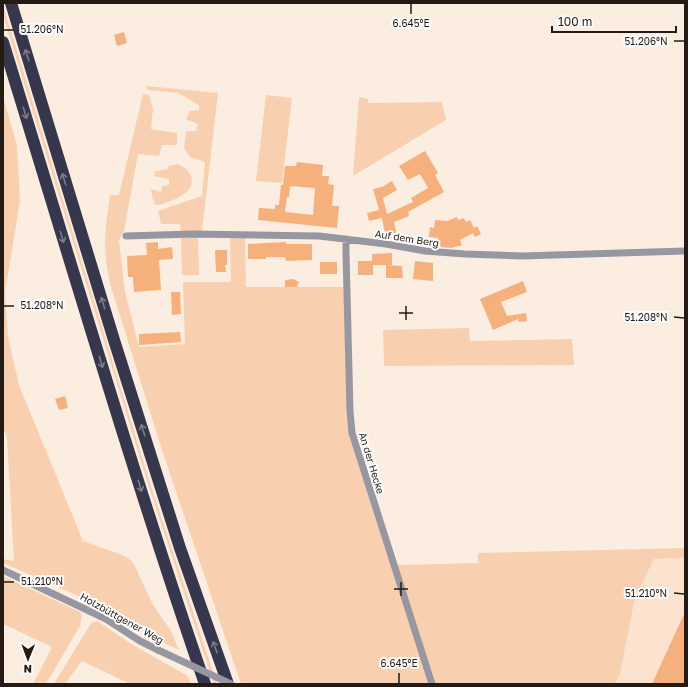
<svg xmlns="http://www.w3.org/2000/svg" width="688" height="687" viewBox="0 0 688 687" font-family="'Golos Text',sans-serif">
<style>
.built{fill:#fce3cf}
.green{fill:#f9d0af}
.building{fill:#f6b07b;fill-rule:evenodd}
.lines{fill:none;stroke-linecap:round;stroke-linejoin:round}
.street{stroke:#9797a2;stroke-width:7}
.highway{stroke:#36364c;stroke-width:12}
.street-bridge{stroke:#9797a2;stroke-width:7}
.oneway{stroke:#7c7c8b}
.ticks{fill:none;stroke:#241b14;stroke-width:1.5}
.labels{text-anchor:middle;stroke-width:4;stroke-linejoin:round;paint-order:stroke}
.street-label{font-size:10px;fill:#241b14;stroke:#fff}
.ticks-label{font-size:10px;text-anchor:middle;fill:#241b14;stroke:#fff;stroke-width:4;stroke-linejoin:round;paint-order:stroke}
</style>
<rect width="100%" height="100%" fill="#fcede1"/>
<path class="built" d="M685,558V684H615L620,674L635,598L654,559Z"/>
<path class="green" d="M3,5L150,483L217,684H214L148,484L3,15Z
M146,86L218,93L202,231L181,232L180,224H161L158,211L202,196L205,162L190,157L184,148L186,131H196L198,124L186,119L190,111L199,110V105L178,93L148,90Z
M143,94L149,95L153,109L151,129L177,133V145H162L159,156L138,154L124,231L119,240L125,292L139,347L185,344L183,282H231L230,236L245,237L246,287H344L348,429L429,684H241L161,447L111,287C102,253 105,229 110,195H119Z
M266,95L292,98L282,183L256,181Z
M3,97L17,145L20,201L5,293L8,337L19,385L83,541L125,556L133,562L153,605L171,631L179,650L154,638L110,610L3,563V559L14,561L7,438L3,427Z
M359,97L368,99V103L442,102L446,120L353,176Z
M178,164C181,166 186,168 188,171C199,185 185,195 173,200C167,202 162,205 155,205L152,196L151,189L161,192L162,186L169,185V179L154,176L155,171L169,169L168,166Z
M198,237L199,275H182L181,238Z
M469,328L470,341L572,339L574,365L384,366L383,330Z
M685,548V558L654,559L635,598L620,674L615,684H435L397,565L478,563V553Z
M3,576L80,612L82,616L80,626L46,684H33L52,647L3,624Z
M97,621L133,645L188,676L191,684H130L82,661L65,684H54L91,623Z"/>
<path class="building" d="M124,32L127,43L117,46L114,35Z
M425,151L438,173L435,175L444,192L408,212L409,216L394,222L397,237L386,239L382,218L369,221L367,213L379,210L373,189L382,187L392,181L397,190L383,198L387,214L413,202L411,198L428,188L420,174L408,180L399,166Z
M297,162L323,165L322,176H329L328,184L334,185L332,206H339L337,228L258,220L259,208L275,209V205H279L281,185H283L285,166H296ZM290,186L315,188L313,215L285,212L287,197H289Z
M457,217L458,220L464,218L466,222L470,220L474,228L477,226L481,234L475,237L473,233L460,240L462,245L451,248L441,247L438,238L429,237L430,227L434,228L435,220L448,221Z
M158,242V249L172,247L173,259L159,260L161,290L134,292L133,277H128L127,256L147,255L146,243Z
M286,242V244H312V260L286,261L285,257H266V259H248V244Z
M215,250H227V265H225L226,272H216Z
M392,253V265H373V275H358V261H372V254Z
M415,261L433,263V281L413,279Z
M320,262H337V274H320Z
M386,265L402,266L403,278H386Z
M293,279L299,282L297,287H285V280Z
M523,281L527,292L501,302L507,316L526,313L527,321L519,322L518,319L493,330L480,299Z
M171,292H180L181,314L172,315Z
M180,332L181,342L139,345V334Z
M65,396L68,408L59,410L55,399Z
M685,612V684H652L657,673Z"/>
<g class="lines">
<path class="street" d="M126,236L193,234L319,236L386,244L425,251L465,254L522,256L685,251
M346,239V253L350,411L352,433L432,684
M3,570L106,619L140,641L158,650"/>
<path class="highway" d="M11,3L114,340L180,548L228,684
M3,42C69,256 132,472 205,684"/>
<path class="street-bridge" d="M158,650L231,684"/>
</g>
<defs><path id="oneway-shaft" d="M-6 0H5M1.5-3L5.5 0L1.5 3" fill="none" stroke-width="1.6" stroke-linecap="round" stroke-linejoin="round"/></defs>
<g class="oneway">
<use href="#oneway-shaft" transform="translate(27 55) rotate(-107)"/>
<use href="#oneway-shaft" transform="translate(25 113) rotate(73)"/>
<use href="#oneway-shaft" transform="translate(64 179) rotate(-107)"/>
<use href="#oneway-shaft" transform="translate(62 237) rotate(73)"/>
<use href="#oneway-shaft" transform="translate(103 303) rotate(-107)"/>
<use href="#oneway-shaft" transform="translate(101 362) rotate(73)"/>
<use href="#oneway-shaft" transform="translate(143 430) rotate(-108)"/>
<use href="#oneway-shaft" transform="translate(140 486) rotate(73)"/>
<use href="#oneway-shaft" transform="translate(215 647) rotate(-110)"/>
</g>
<path class="ticks" d="M411,14V4M4,30H14M674,41H684M4,306H14M399,313H413M674,317L684,318M406,320V306M4,582H14M394,589H408M674,593L684,594M401,596V582M399,683V673"/>
<g class="labels">
<g class="street-label">
<text transform="translate(407 238) rotate(9)" y="4">Auf dem Berg</text>
<text transform="translate(372 463) rotate(73)" y="4">An der Hecke</text>
<text transform="translate(122 618) rotate(29)" y="4">Holzbüttgener Weg</text>
</g>
</g>
<g class="ticks-label">
<text x="411" y="27">6.645°E</text>
<text x="42" y="33">51.206°N</text>
<text x="646" y="45">51.206°N</text>
<text x="42" y="309">51.208°N</text>
<text x="646" y="321">51.208°N</text>
<text x="42" y="585">51.210°N</text>
<text x="646" y="597">51.210°N</text>
<text x="399" y="667">6.645°E</text>
</g>
<rect width="688" height="687" fill="none" stroke="#241b14" stroke-width="8"/>
<g transform="translate(28 659) rotate(181)" stroke="#ffffff" stroke-width="3" paint-order="stroke">
<path d="M0-3L7 15L0 10L-7 15Z" fill="#241b14"/>
<text y="-6" font-size="11" font-weight="bold" text-anchor="middle" fill="#241b14">N</text>
</g>
<path d="M552 26v6h124v-6" fill="none" stroke="#241b14" stroke-width="2"/>
<text x="558" y="26" font-size="12" fill="#241b14" stroke="#ffffff" stroke-width="3" paint-order="stroke">100 m</text>
</svg>
